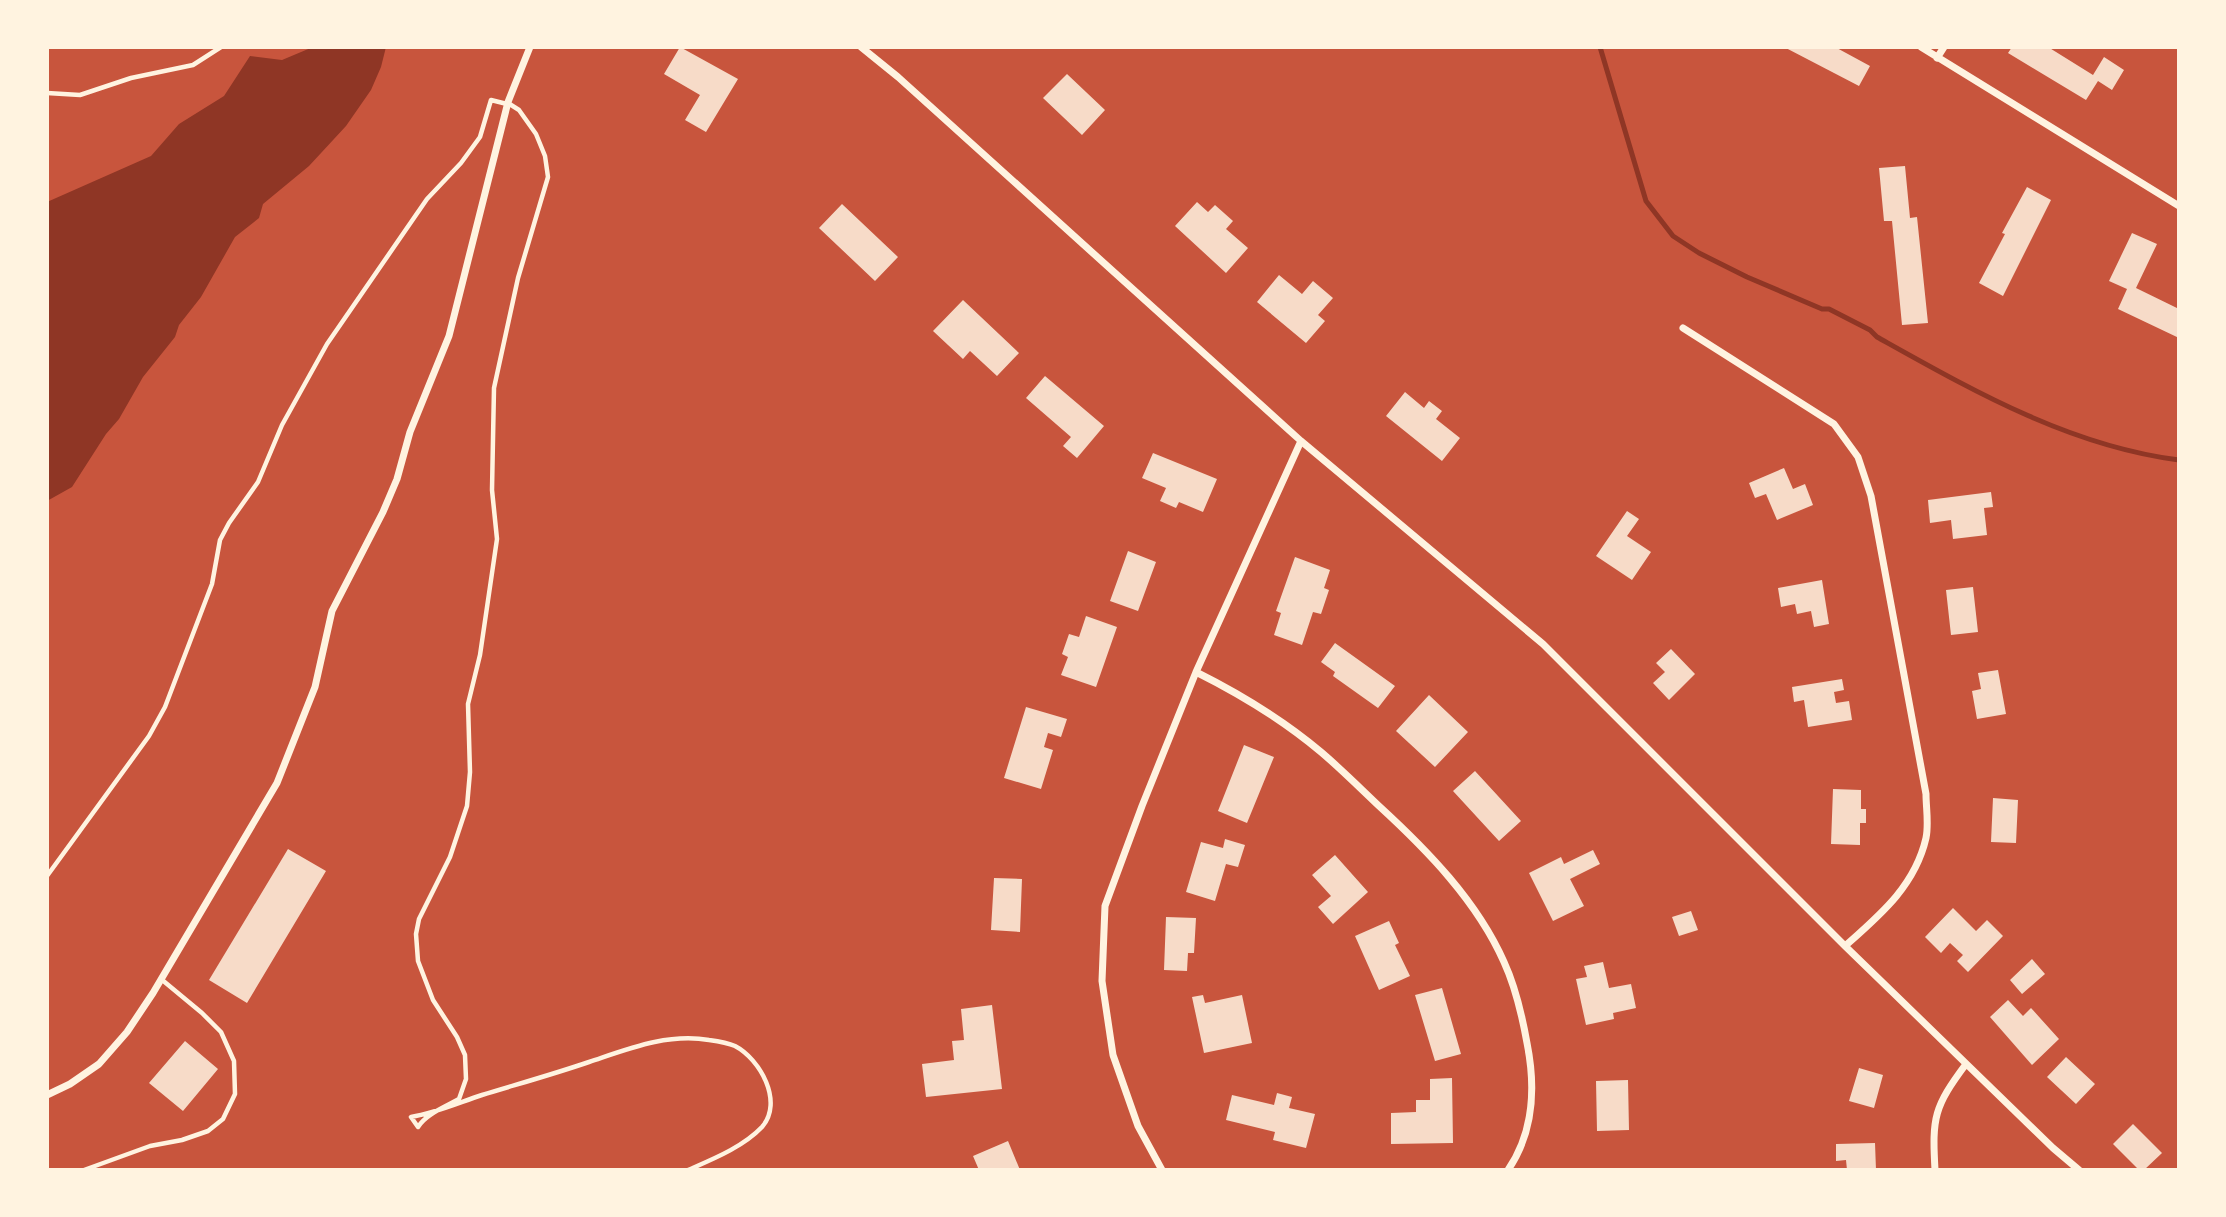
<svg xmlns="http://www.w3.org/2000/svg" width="2226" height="1217" viewBox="0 0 2226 1217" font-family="Karla,sans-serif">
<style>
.water{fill:#8f3625}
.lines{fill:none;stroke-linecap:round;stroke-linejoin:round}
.stream{stroke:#8f3625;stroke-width:5}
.building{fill:#f7dbc8}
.service{stroke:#fff3e0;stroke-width:4.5}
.minor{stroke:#fff3e0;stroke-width:7}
</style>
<rect width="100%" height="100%" fill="#c8553d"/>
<path class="water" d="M313,47H386L381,67L371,90L346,126L309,166L263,204L259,218L235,237L201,297L179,325L175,337L143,377L119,419L106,434L72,487L47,501V202L151,156L179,124L224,96L250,56L282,60Z"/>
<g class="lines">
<path class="stream" d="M1600,47L1646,201L1673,236L1699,253L1747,277L1822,309H1829L1870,330L1877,337C1972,390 2069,446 2179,460"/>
</g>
<path class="building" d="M680,47L738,79L706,132L685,120L700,95L664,74Z
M1784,47H1835L1870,66L1859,86Z
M2012,47H2048L2093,75L2104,57L2124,70L2112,90L2098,81L2086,100L2008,53Z
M1067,74L1105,110L1082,135L1043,98Z
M1905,166L1910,218L1917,217L1928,323L1902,325L1892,221H1884L1879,168Z
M2027,187L2051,200L2003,296L1979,283L2005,234L2002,233Z
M1197,202L1208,212L1215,205L1233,221L1226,229L1248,248L1226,273L1175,226Z
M842,204L898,257L875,281L819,228Z
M2132,233L2157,244L2136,288L2179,309V338L2118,309L2127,289L2109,281Z
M1279,275L1302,294L1313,281L1333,298L1318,315L1325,321L1306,343L1257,302Z
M963,300L1019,353L997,376L970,351L963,359L933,331Z
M1045,376L1104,426L1077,458L1063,446L1071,437L1026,398Z
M1405,392L1424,408L1429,401L1442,411L1436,419L1460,438L1442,461L1386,416Z
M1153,453L1217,479L1203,512L1179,502L1176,508L1160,501L1166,488L1142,478Z
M1784,468L1793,489L1805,484L1813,505L1777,520L1766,494L1755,498L1749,483Z
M1991,492L1993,507L1984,508L1987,535L1953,539L1951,520L1930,523L1928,500Z
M1627,511L1639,519L1627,536L1651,552L1632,580L1596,556Z
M1128,551L1156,562L1138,611L1110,601Z
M1295,557L1330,570L1324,588L1329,590L1321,614L1313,612L1302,645L1274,635L1281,613L1276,611Z
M1822,580L1829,624L1814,627L1811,611L1797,614L1795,604L1781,607L1778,588Z
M1973,587L1978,632L1951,635L1946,590Z
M1086,616L1117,627L1096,687L1061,675L1068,657L1062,654L1069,634L1079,637Z
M1335,643L1395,686L1378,708L1333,676L1335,672L1321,662Z
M1671,649L1695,674L1669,700L1653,683L1665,672L1656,663Z
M1998,670L2006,714L1977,719L1972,691L1981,689L1978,673Z
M1842,679L1844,690L1834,692L1836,703L1849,701L1852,720L1808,727L1804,700L1794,702L1792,687Z
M1429,695L1468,732L1435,767L1396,731Z
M1026,707L1067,719L1061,737L1048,733L1044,747L1053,750L1041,789L1004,778Z
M1244,745L1274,757L1247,823L1218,811Z
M1475,771L1521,821L1499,841L1453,791Z
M1833,789L1861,790V809H1866V823H1860V845L1831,844Z
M1993,798L2018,800L2016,843L1991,842Z
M1225,839L1245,845L1238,867L1226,864L1215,901L1186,892L1201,842L1223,848Z
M288,849L326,871L247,1003L209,980Z
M1593,850L1600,864L1570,879L1584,906L1553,921L1529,873L1561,857L1564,864Z
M1335,855L1368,892L1333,924L1318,907L1331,896L1312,875Z
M994,878L1022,879L1020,932L991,930Z
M1953,908L1976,931L1987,920L2003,936L1968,972L1957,961L1963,955L1950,943L1941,953L1925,937Z
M1691,911L1698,930L1679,936L1672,917Z
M1166,917L1196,918L1194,953H1188L1187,971L1164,970Z
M1389,921L1399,943L1395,945L1410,976L1379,990L1355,936Z
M2032,959L2045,974L2022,994L2010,980Z
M1603,962L1609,988L1631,984L1636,1008L1613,1013L1614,1019L1586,1025L1576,979L1587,977L1584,966Z
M1442,988L1461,1054L1435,1061L1415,995Z
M1203,995L1205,1003L1242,995L1252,1043L1204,1053L1192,997Z
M2008,1000L2023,1016L2031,1008L2059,1039L2032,1065L1990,1017Z
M992,1005L1002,1089L926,1097L922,1064L954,1060L952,1041L964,1040L961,1009Z
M185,1041L218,1069L183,1111L149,1083Z
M2066,1057L2095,1084L2076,1104L2047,1077Z
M1859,1068L1883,1075L1874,1108L1849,1101Z
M1452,1078L1453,1143L1391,1144V1113L1416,1112V1100H1430V1079Z
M1628,1080L1629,1130L1597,1131L1596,1081Z
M1277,1093L1292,1097L1289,1108L1315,1114L1306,1148L1273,1140L1275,1132L1226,1120L1232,1095L1274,1105Z
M2133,1124L2162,1153L2144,1170H2139L2113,1144Z
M1008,1141L1020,1170H979L973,1156Z
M1875,1143L1876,1170H1847L1846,1160L1836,1161V1144Z"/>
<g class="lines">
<path class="service" d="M47,93L80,95L131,78L193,65L221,47
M508,103L519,110L536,134L545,156L548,177L518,278L494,388L492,490L497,539L480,655L468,704L470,772L467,806L450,857L419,919L416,934L418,961L433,1000L457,1037L465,1055L466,1079L459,1099C445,1107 426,1114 418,1127L411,1117C436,1113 458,1103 482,1095C518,1084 554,1074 589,1062C628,1049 667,1033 709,1040C716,1041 728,1043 735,1046C760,1059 784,1102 762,1127C743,1147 713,1159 688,1170
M47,876L149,736L165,707L212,584L220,540L229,523L258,482L282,425L327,344L427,199L461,163L480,137L491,100L507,104
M84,1170L150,1146L182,1140L208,1131L223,1119L235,1094L234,1061L221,1032L202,1013L161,979"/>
<path class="minor" d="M861,47L898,77L1301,441L1543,644L1845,946L2053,1148L2079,1170
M1921,47L2179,206
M1937,58L1944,47
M1683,328L1834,424L1858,457L1871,496L1926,794C1926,808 1929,824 1926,838C1915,886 1880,915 1845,946
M1196,672L1301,441
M47,1095L70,1084L99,1064L127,1032L153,993L277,783L315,687L332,611L383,512L397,479L410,432L449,336L508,102L530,47
M1162,1170L1138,1126L1113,1055L1102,981L1105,906L1142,806L1196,672C1240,694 1283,720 1321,752C1341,769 1360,788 1379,806C1427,850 1477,901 1504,962C1516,988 1522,1015 1527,1043C1536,1088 1534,1132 1508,1170
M1935,1170C1932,1117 1934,1107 1966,1064"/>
</g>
<rect width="2226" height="1217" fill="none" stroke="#fff3e0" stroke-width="98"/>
</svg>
